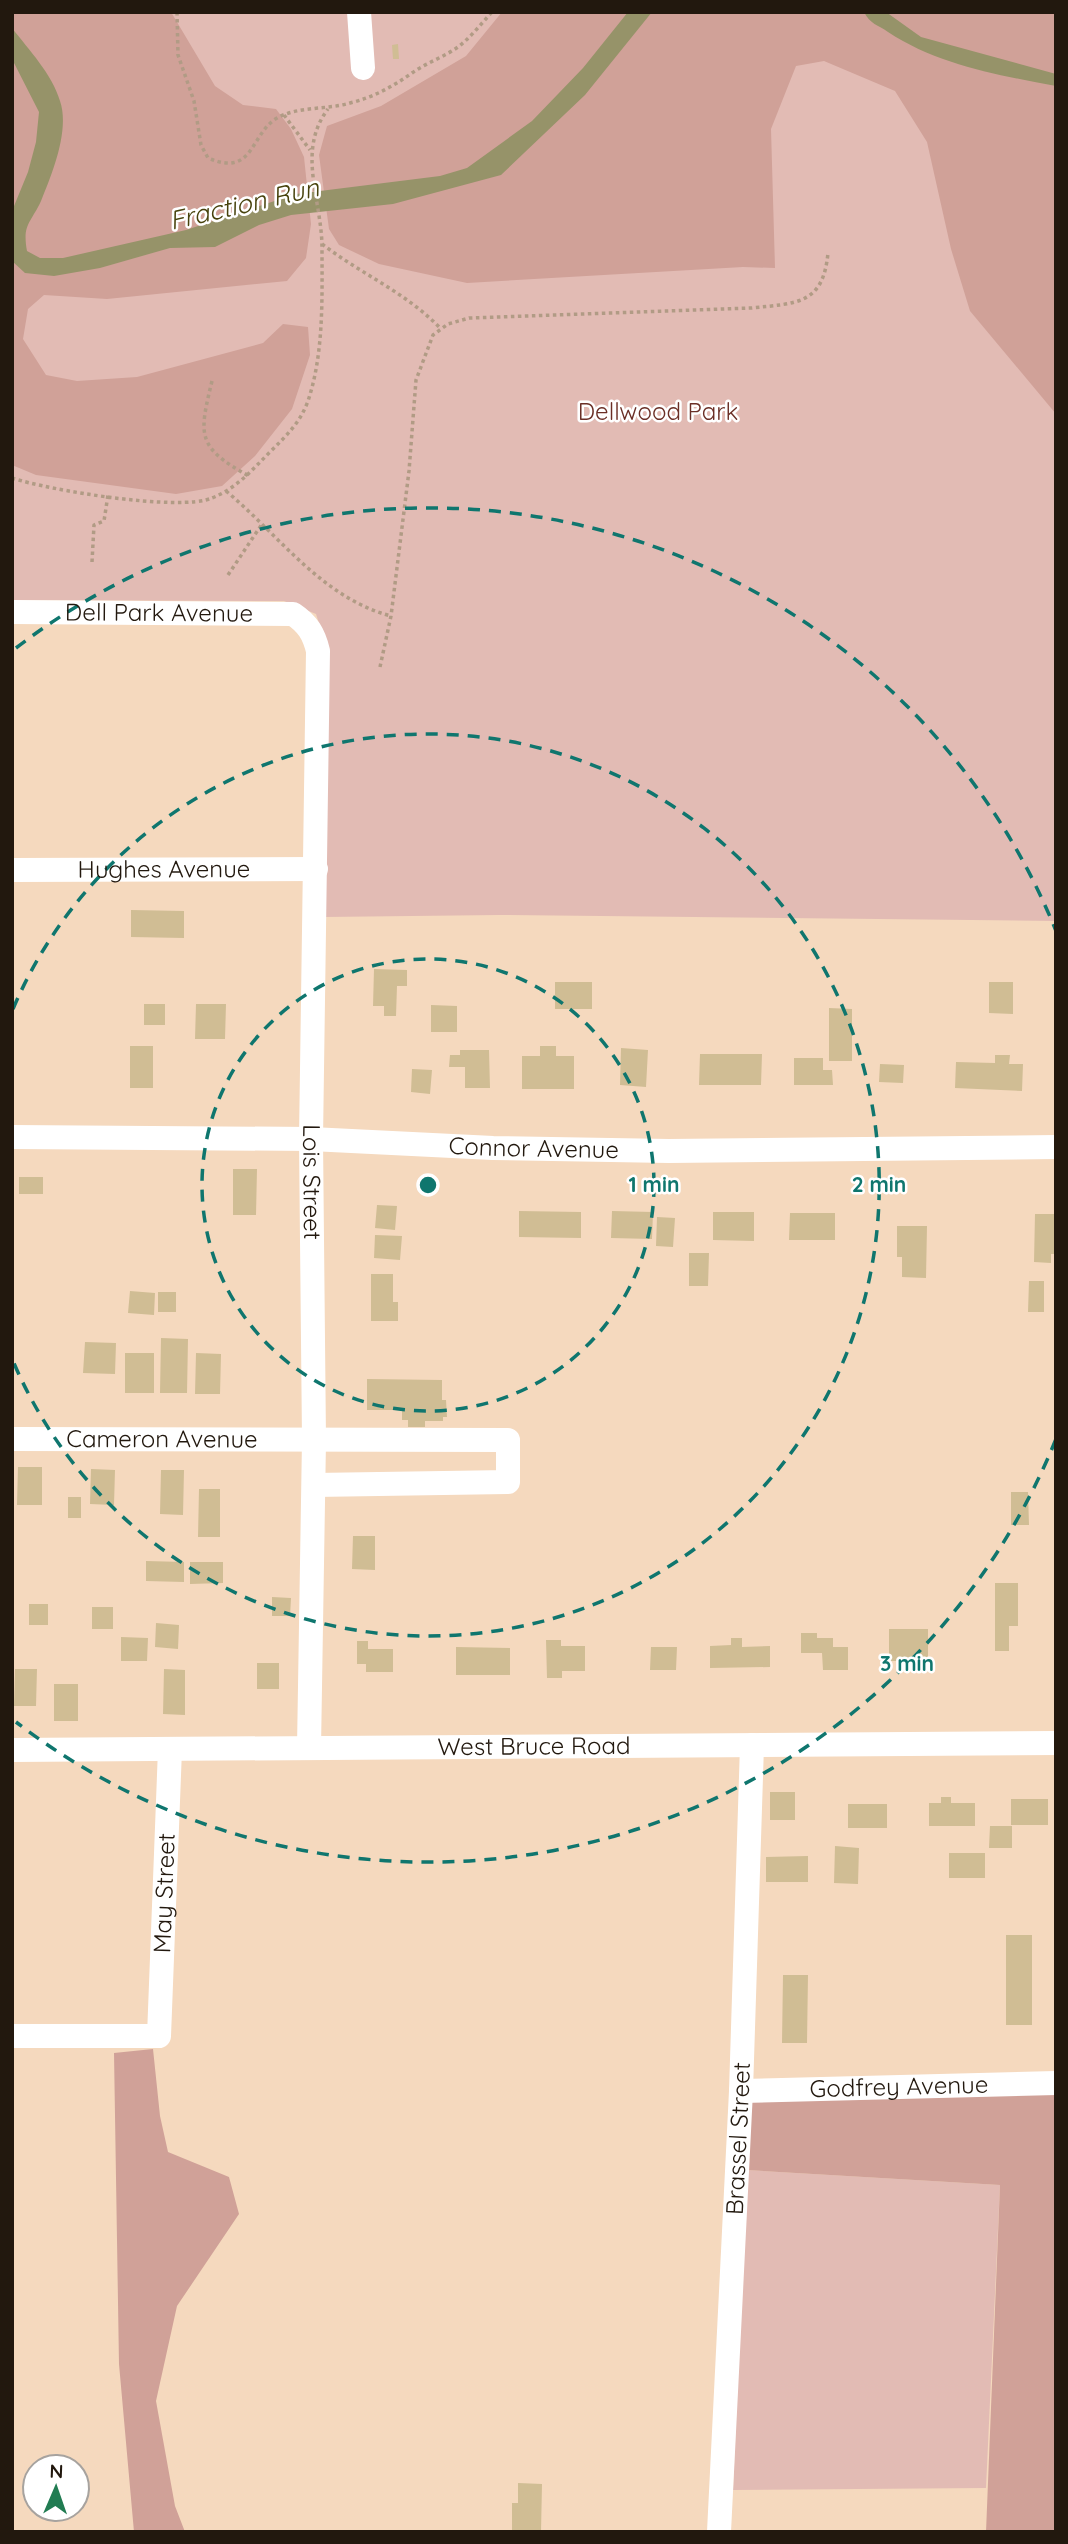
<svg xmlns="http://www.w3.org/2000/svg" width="1068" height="2544" viewBox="0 0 1068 2544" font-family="Quicksand,sans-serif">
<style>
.green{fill:#e2bbb4}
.forest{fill:#d0a198}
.water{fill:#969369}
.building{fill:#d0bd94}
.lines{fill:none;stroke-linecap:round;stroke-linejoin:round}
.path{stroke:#b19b85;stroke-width:3.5;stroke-dasharray:3.5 3.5;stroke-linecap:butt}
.minor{stroke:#fff;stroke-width:24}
.ring{fill:none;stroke:#0f766e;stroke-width:3.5;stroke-dasharray:12 9}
.labels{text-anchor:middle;stroke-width:5;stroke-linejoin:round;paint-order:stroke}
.park-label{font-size:24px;fill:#6b2f26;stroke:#fff}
.street-label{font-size:24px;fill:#22180e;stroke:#fff}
.water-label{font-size:26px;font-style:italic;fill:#47420c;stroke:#fff}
.centre{fill:#0f766e;stroke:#fff;stroke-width:3.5}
.ring-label{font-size:21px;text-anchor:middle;font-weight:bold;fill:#0f766e;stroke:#fff;stroke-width:5;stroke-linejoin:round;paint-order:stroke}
</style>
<rect width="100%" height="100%" fill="#f5d9be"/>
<path class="green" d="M12,12H1056V921L499,915L324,917L329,654L316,614L284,601L12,600Z
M747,2170L1000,2185L986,2488L733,2490Z"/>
<path class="forest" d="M12,12H171L215,86L243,105L276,109L291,129L304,157L311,224L306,258L287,281L107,299L44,295L28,309L23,339L46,375L77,381L137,377L263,343L283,324L308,327L310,355L292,409L255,456L222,486L176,494L36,475L12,465Z
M502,12H1056V414L970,311L951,249L927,142L895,91L824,61L796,66L771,129L775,268L743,267L467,283L379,264L339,245L329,229L319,155L327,126L381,106L466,56Z
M153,2049L160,2116L168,2152L229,2177L239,2214L177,2306L156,2401L175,2506L185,2532H134L119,2364L114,2053Z
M1056,2093V2532H986L1000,2185L747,2170L750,2096Z"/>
<path class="water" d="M628,12H652L585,95L501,175L393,204L291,215L259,225L215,247L170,248L100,268L54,276L25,273L12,261V211L28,172L36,142L39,112L12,59V28C29,50 52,74 60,101C70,130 52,174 41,201C31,223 22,224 27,251L40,258H63L186,230L296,194L440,176L467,168L532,121L583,68Z
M864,12H886L921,37L1056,74V86C998,75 938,65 888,32C878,25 870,24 864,12Z"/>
<path class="building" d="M398,44L399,59H393L392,45Z
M131,910L184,911V938L131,937Z
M374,969L407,970V986H397L396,1016H384V1006H373Z
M555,982H592V1009H555Z
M989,982H1013V1014L989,1013Z
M144,1004H165V1025H144Z
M196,1004H226L225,1039H195Z
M431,1005L457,1006V1032H431Z
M829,1008L852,1009V1061H829Z
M130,1046H153V1088H130Z
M540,1046H556V1056H574V1089H522V1056H540Z
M621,1048L648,1050L646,1087L620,1085Z
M460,1050H489L490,1088H465V1067H449L450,1055H460Z
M700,1054H762L761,1085H699Z
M995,1055H1010L1009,1064H1023L1022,1091L955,1088L956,1062L995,1063Z
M794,1058H823V1070H832L833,1085H794Z
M880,1064L904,1065L903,1083L879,1082Z
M412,1069L432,1070L430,1094L411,1092Z
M233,1169H257L256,1215H233Z
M19,1177H43V1194H19Z
M377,1205L397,1206L395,1230L375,1228Z
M519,1211L581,1212V1238L519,1237Z
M612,1211L653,1212L652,1239L611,1238Z
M713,1212H754V1241L713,1240Z
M790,1213H835V1240H789Z
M1035,1214H1056V1254H1051V1263L1034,1262Z
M657,1217L675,1218L673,1247L656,1246Z
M897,1226H927L926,1278L902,1277V1257H897Z
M375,1235L402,1236L400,1260L374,1258Z
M689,1253H709L708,1286H689Z
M371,1274H393V1302H398V1321H371Z
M1029,1281H1044V1312H1028Z
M130,1291L155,1293L154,1315L128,1313Z
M158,1292H176V1312H158Z
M161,1338L188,1339L187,1393H160Z
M85,1342L116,1343L115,1374L83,1373Z
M125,1353H154V1393H125Z
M196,1353L221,1354L220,1394H195Z
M367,1379L442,1380V1400H446L447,1417H443V1421H425V1427H408V1420H402V1410H367Z
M18,1467H42V1505H17Z
M91,1469L115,1470L114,1505L90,1504Z
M161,1470H184L183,1515L160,1514Z
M199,1489H220V1537H198Z
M1011,1492H1028L1029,1525H1011Z
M68,1497H81V1518H68Z
M353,1536H375V1570L352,1569Z
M146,1561L184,1562V1582L146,1581Z
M190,1562H223V1583L190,1584Z
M995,1583H1018V1626H1009V1651H995Z
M272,1597L291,1598L290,1616H272Z
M29,1604H48V1625H29Z
M92,1607H113V1629H92Z
M156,1623L179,1625L178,1649L155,1647Z
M889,1629H928V1668H901V1661H889Z
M801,1633H817V1638H833V1647H848V1670H823L822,1653H801Z
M121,1637L148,1638L147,1661H121Z
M731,1638H742V1647L770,1646V1667L710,1668V1646L731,1645Z
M546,1640H561V1646H585V1671H562V1678H547Z
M357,1641H368V1649H393V1672H366V1664H357Z
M456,1647L510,1648V1675H456Z
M651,1647H677L676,1670H650Z
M257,1663H279V1689H257Z
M15,1669H37L36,1706H14Z
M164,1669L185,1670V1715L163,1714Z
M54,1684H78V1721H54Z
M770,1792H795V1820H770Z
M941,1797H951V1803H975V1826H929V1803H941Z
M1011,1799H1048V1825H1011Z
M848,1804H887V1828H848Z
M990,1826H1012V1848H989Z
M835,1846L859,1848L858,1884L834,1883Z
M949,1853H985V1878H949Z
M808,1856V1882H766V1857Z
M1006,1935H1032V2025H1006Z
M783,1975H808L807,2043H782Z
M518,2483L542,2484L541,2532H512V2503H518Z"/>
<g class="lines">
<path class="path" d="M177,12L178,55L194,101L201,145L208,158C254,178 250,134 277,118C298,106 327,110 350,103C374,97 392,87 412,73C426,63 444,57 458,47C471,37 481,24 492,12
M284,115L310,150
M322,244C361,274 407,293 441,329
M212,381C199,435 196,447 249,476
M12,478C48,490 179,512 212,498C237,488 252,470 270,452C286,436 300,423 308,401C324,353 322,298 322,248C322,200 296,151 328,109
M226,491C279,535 322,598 391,616
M92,562L94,525L104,521L108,495
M228,575L262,524
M380,667L391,616L409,471L416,380L433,335L448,324L469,318L752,308C797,303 823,305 828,253"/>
<g class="minor">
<path d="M359,12L363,68"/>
<path id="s1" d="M12,612L293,614C308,624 314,634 318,651L311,1139L314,1440L309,1748"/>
<path id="s2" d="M12,870L316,869"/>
<path id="s3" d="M12,1137L311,1139L493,1148L669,1151L1056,1147"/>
<path id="s4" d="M12,1439L508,1440V1482L314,1485"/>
<path id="s5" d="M12,1750L1056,1743"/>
<path id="s6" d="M12,2036H159L170,1749"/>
<path id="s7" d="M741,2091L1056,2083"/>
<path id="s8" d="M719,2532L741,2091L752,1745"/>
</g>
</g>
<g class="ring">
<circle cx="428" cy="1185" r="226"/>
<path d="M13 1009A451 451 0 1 1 13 1361"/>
<path d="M1056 1439A677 677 0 0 1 16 1722M16 648A677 677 0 0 1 1056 931"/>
</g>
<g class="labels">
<g class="park-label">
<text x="658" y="420">Dellwood Park</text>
</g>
<g class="street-label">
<text dy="8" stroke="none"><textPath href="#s1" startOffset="147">Dell Park Avenue</textPath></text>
<text dy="8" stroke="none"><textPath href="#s2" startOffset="152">Hughes Avenue</textPath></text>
<text dy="8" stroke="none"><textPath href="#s3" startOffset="522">Connor Avenue</textPath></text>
<text dy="8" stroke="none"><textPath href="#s1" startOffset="858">Lois Street</textPath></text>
<text dy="8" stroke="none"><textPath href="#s4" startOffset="150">Cameron Avenue</textPath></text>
<text dy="8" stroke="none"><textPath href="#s5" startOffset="522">West Bruce Road</textPath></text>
<text dy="8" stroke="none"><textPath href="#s6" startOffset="290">May Street</textPath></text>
<text dy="8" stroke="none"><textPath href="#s7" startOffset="158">Godfrey Avenue</textPath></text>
<text dy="8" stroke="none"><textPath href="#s8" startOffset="394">Brassel Street</textPath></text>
</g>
<g class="water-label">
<text transform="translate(244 204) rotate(-13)" y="9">Fraction Run</text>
</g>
</g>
<circle cx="428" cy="1185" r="10" class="centre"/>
<g class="ring-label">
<text x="654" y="1192">1 min</text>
<text x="879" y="1192">2 min</text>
<text x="907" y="1671">3 min</text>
</g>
<rect width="1068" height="2544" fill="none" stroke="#22180e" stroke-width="28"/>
<g transform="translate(56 2488) rotate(2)"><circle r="33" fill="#ffffff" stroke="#a7a39f" stroke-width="2"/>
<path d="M0-5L12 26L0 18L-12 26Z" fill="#217c52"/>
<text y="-10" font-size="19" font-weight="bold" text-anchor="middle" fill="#22180e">N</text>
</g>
</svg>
